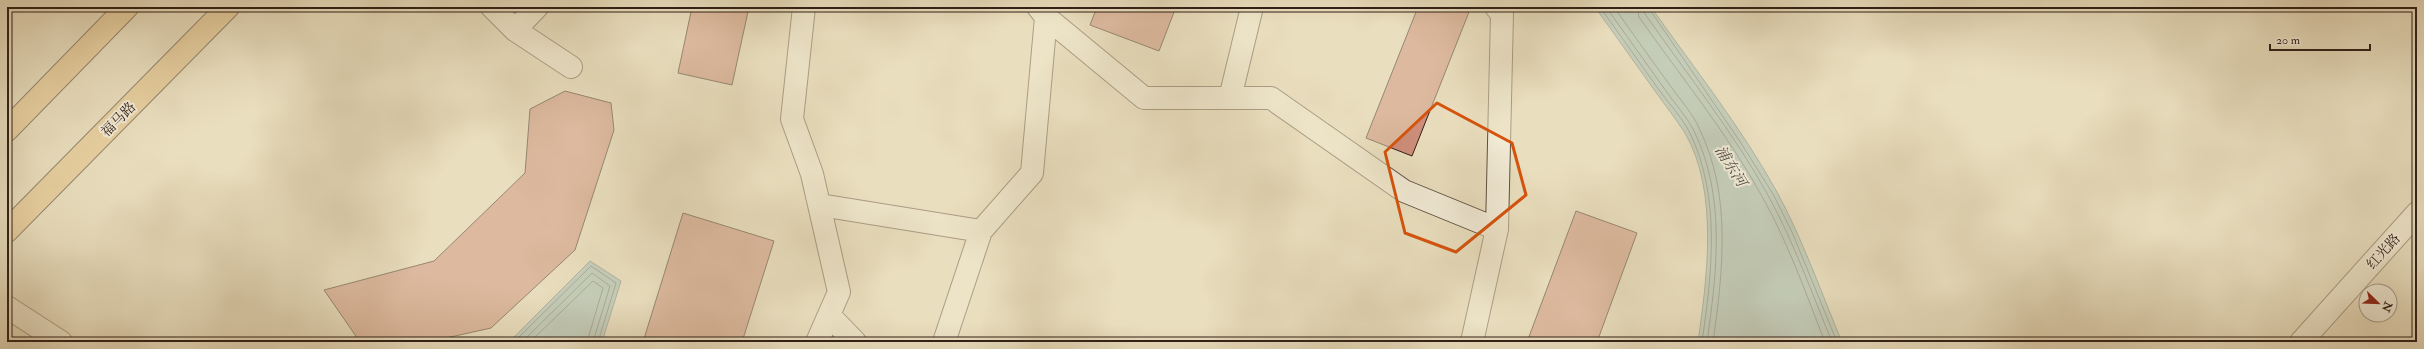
<svg xmlns="http://www.w3.org/2000/svg" width="2424" height="349" viewBox="0 0 2424 349" font-family="'IM FELL Double Pica','Noto Serif SC',serif">
<style>
.water{fill:#99bbb7;stroke:#6f7d77}
.lines{fill:none;stroke-linecap:round;stroke-linejoin:round}
.shore{stroke:#646d67;stroke-width:1}
.building{fill:#ce8e7b;stroke:#301f17}
.minor-casing{stroke:#5e4f41;stroke-width:24}
.major-casing{stroke:#301f17;stroke-width:24}
.minor{stroke:#f1ead5;stroke-width:22}
.major{stroke:#e4bf7f;stroke-width:22}
.marked{fill:none;stroke:#d6530d;stroke-width:3;stroke-linejoin:round}
.labels{text-anchor:middle;stroke-width:4;stroke-linejoin:round;paint-order:stroke}
.street-label{font-size:14px;fill:#301f17;stroke:#f1ead5}
.water-label{font-size:15px;font-style:italic;fill:#504e47;stroke:#f1ead5}
</style>
<rect width="100%" height="100%" fill="#e9debe"/>
<filter id="stains"><feTurbulence type="fractalNoise" baseFrequency=".005" numOctaves="4"/><feColorMatrix values="0 0 0 0 .2 0 0 0 0 .09 0 0 0 0 .02 0 0 0 .5 -.17"/></filter>
<radialGradient id="worn" r=".72"><stop offset=".6" stop-color="#630" stop-opacity="0"/><stop offset="1" stop-color="#630" stop-opacity=".3"/></radialGradient>
<path class="water" d="M1595,7H1651C1694,68 1741,127 1777,192C1803,240 1821,292 1842,342H1698C1707,278 1719,192 1685,133C1676,119 1665,105 1655,91C1635,63 1615,35 1595,7Z
M590,261L621,281L602,342H509Z"/>
<g class="lines">
<path class="shore" d="M1600,7C1621,36 1641,65 1662,94C1671,106 1683,119 1690,133C1721,198 1712,273 1702,342
M1606,7C1626,35 1646,63 1666,91C1675,104 1687,117 1694,131C1726,196 1717,272 1707,342
M1614,7C1633,34 1652,61 1672,88C1681,101 1693,114 1699,128C1732,195 1723,271 1713,342
M1637,7L1639,17C1681,77 1729,135 1764,200C1789,245 1806,294 1825,342
M1643,7L1645,14C1687,74 1734,133 1769,197C1794,243 1812,293 1832,342
M1648,7L1739,140L1773,194L1792,232L1837,342
M514,342L591,266L616,283L598,342
M522,342L592,273L610,286L593,342
M530,342L593,281L603,288L587,342"/>
</g>
<path class="building" d="M692,7H749L732,85L678,73Z
M1097,7H1176L1159,51L1090,25Z
M1418,7H1471L1412,156L1366,138Z
M565,91L611,103L614,130L575,250L491,328L428,342H360L324,290L434,261L525,173L530,109Z
M1576,211L1637,233L1597,342H1527Z
M683,213L774,241L742,342H643Z"/>
<g class="lines">
<defs>
<path id="minor" d="M492,7L515,30
M537,7L515,30L571,67
M804,7L792,119L812,174L839,292L817,342
M1038,7L1046,17L1144,98H1271L1404,191L1497,229
M1230,98L1252,7
M820,205L981,231L1032,173L1046,17
M7,307L61,342
M829,315L855,342
M944,342L981,231
M1472,342L1497,229L1502,14L1496,7
M2301,342L2417,213"/>
<path id="major" d="M7,130L127,7
M7,231L228,7"/>
</defs>
<use href="#minor" class="minor-casing"/>
<use href="#major" class="major-casing"/>
<use href="#minor" class="minor"/>
<use href="#major" class="major"/>
</g>
<path d="M0 0H2424V349H0ZM1437,103L1512,143L1526,195L1456,252L1405,233L1385,152Z" fill="#e9debe" fill-opacity=".55" fill-rule="evenodd"/>
<path class="marked" d="M1437,103L1512,143L1526,195L1456,252L1405,233L1385,152Z"/>
<g class="labels">
<g class="street-label">
<text transform="translate(118 119) rotate(-45)" y="5">福马路</text>
<text transform="translate(2383 251) rotate(-48)" y="5">红光路</text>
</g>
<g class="water-label">
<text transform="translate(1731 166) rotate(58)" y="5">浦东河</text>
</g>
</g>
<rect width="2424" height="349" fill="none" stroke="#e9debe" stroke-width="24"/>
<rect x="8" y="8" width="2408" height="333" fill="none" stroke="#301f17" stroke-width="2"/>
<rect x="12" y="12" width="2400" height="325" fill="none" stroke="#301f17"/>
<g transform="translate(2378 303) rotate(113)"><circle r="19" fill="#f1ead5" stroke="#a49989"/>
<path d="M0-3L7 15L0 10L-7 15Z" fill="#8f2418"/>
<text y="-6" font-size="11" font-weight="bold" text-anchor="middle" fill="#301f17">N</text>
</g>
<path d="M2270 44v6h100v-6" fill="none" stroke="#301f17" stroke-width="2"/>
<text x="2276" y="44" font-size="12" fill="#301f17" stroke="#f1ead5" stroke-width="3" paint-order="stroke">20 m</text>
<rect width="100%" height="100%" filter="url(#stains)"/>
<rect width="100%" height="100%" fill="url(#worn)"/>
</svg>
